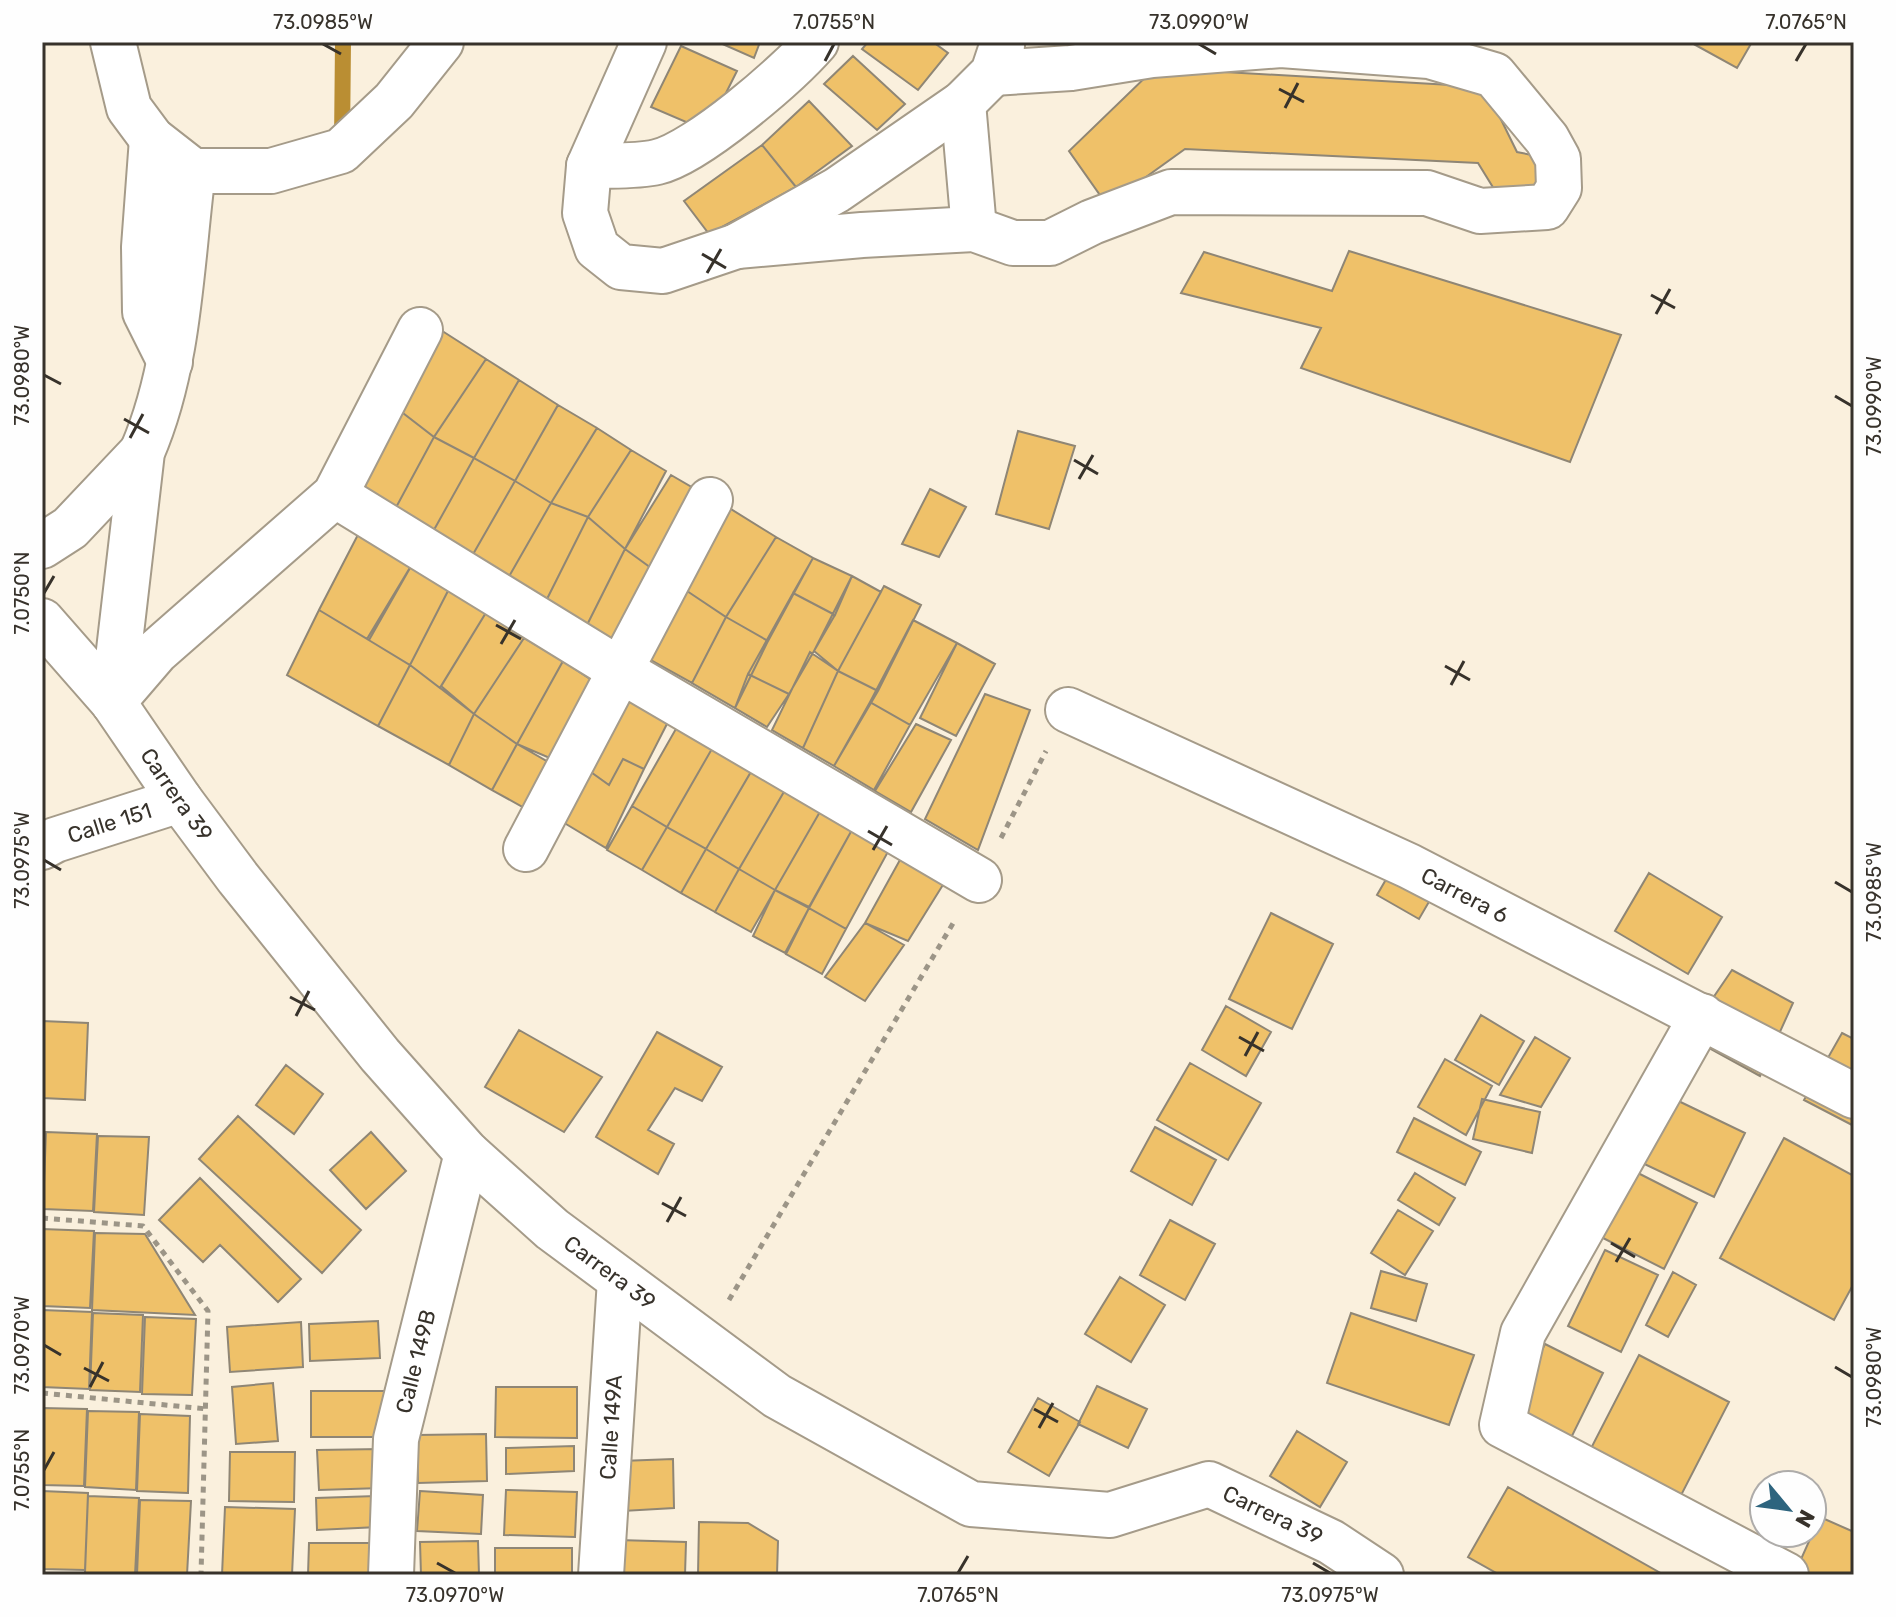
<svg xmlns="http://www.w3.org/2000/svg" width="1896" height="1617" viewBox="0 0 1896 1617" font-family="Rubik,sans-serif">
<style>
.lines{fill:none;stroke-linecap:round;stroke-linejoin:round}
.stream{stroke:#ba8e33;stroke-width:16}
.building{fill:#efc169;stroke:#8f8675;stroke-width:2}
.minor-casing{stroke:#a59b89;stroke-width:48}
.path{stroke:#9c9587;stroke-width:5;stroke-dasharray:6 6;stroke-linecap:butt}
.minor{stroke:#fff;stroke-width:44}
.ticks{fill:none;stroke:#37322b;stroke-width:3}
.labels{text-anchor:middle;stroke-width:8;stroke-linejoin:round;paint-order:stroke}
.street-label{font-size:22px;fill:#37322b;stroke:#fefefe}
.neatline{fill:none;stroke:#37322b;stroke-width:3}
.ticks-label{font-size:20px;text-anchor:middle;fill:#37322b}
</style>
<rect width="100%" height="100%" fill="#faf0dd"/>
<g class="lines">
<path class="stream" d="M342,142L343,42"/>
</g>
<path class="building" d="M718,42H760L754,58Z
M868,42H933L948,53L918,90L862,49Z
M1690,42H1752L1737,68Z
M681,46L737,71L707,131L651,107Z
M853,56L905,104L877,130L824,84Z
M1155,68L1485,87L1517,152L1537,156L1540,205L1499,197L1478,163L1185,149L1107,205L1069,151Z
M809,101L852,146L796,187L762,145Z
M762,145L796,187L709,234L684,201Z
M1349,251L1621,335L1570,462L1301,368L1321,328L1181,293L1204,252L1332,291Z
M436,327L486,359L434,437L390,403Z
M486,359L519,380L474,458L434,437Z
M519,380L558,405L515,481L474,458Z
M390,403L434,437L393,513L343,488Z
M558,405L597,428L551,503L515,481Z
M597,428L631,450L588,517L551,503Z
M1018,431L1075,446L1049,529L996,514Z
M434,437L474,458L430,537L393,513Z
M631,450L666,471L625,549L588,517Z
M474,458L515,481L468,563L430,537Z
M671,475L700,492L658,573L625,549Z
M515,481L551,503L507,580L468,563Z
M930,489L966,507L939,557L902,544Z
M551,503L588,517L544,605L507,580Z
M726,506L776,537L726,617L684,589Z
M588,517L625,549L584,631L544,605Z
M363,525L414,561L369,640L319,610Z
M776,537L813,558L768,641L726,617Z
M625,549L658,573L616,653L584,631Z
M813,558L852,576L835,615L793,593Z
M414,561L450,587L410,665L367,639Z
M852,576L881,592L838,671L814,651Z
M884,586L921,605L878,691L838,671Z
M450,587L487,611L440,688L410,665Z
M684,589L726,617L692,683L645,657Z
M793,593L835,615L789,694L748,674Z
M319,610L410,665L378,726L287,675Z
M487,611L524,638L474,714L441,686Z
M726,617L768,641L735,708L692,683Z
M913,620L957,643L910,725L870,702Z
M524,638L563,661L517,744L474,714Z
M957,643L995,664L956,736L920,718Z
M810,652L838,671L803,748L772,730Z
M563,661L599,685L559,762L517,744Z
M410,665L474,714L449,765L378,726Z
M838,671L878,691L834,766L803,748Z
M748,674L789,694L767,727L735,708Z
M628,690L671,716L644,769L623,759L609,785L588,770Z
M985,694L1030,710L978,850L925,819Z
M870,702L910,725L874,790L834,766Z
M474,714L517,744L492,790L449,765Z
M916,724L951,740L911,812L875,791Z
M677,727L713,747L667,827L632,806Z
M517,744L557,767L537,815L492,790Z
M713,747L752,770L706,849L667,827Z
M623,759L644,769L606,848L561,821L588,770L609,785Z
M752,770L785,790L739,869L706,849Z
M785,790L821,810L775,890L739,869Z
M632,806L667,827L642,870L607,850Z
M821,810L853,828L809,907L775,890Z
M667,827L706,849L681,893L642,870Z
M853,828L890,848L846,929L809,908Z
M1406,845L1448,869L1419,919L1377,895Z
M706,849L739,869L715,912L681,893Z
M901,858L946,880L908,941L865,923Z
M739,869L775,890L751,932L715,912Z
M1649,873L1722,917L1688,974L1615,931Z
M775,890L809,908L785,953L753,936Z
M809,908L846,929L822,974L786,954Z
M1271,913L1333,944L1292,1029L1229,999Z
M865,923L904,945L865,1001L825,977Z
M1732,970L1793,1003L1760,1076L1687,1036Z
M1226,1006L1271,1032L1246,1076L1202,1050Z
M1481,1015L1524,1041L1499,1085L1455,1060Z
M42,1021L88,1023L85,1100L42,1098Z
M519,1030L602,1077L564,1132L485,1087Z
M657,1032L722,1067L702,1101L675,1088L648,1130L674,1144L658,1174L596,1137Z
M1842,1033L1854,1039V1126L1804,1100Z
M1535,1037L1570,1058L1541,1107L1500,1095Z
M1445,1059L1492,1086L1466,1135L1418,1107Z
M1190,1063L1261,1103L1228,1160L1157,1120Z
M286,1065L323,1094L294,1134L256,1105Z
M1668,1096L1745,1133L1714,1197L1638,1161Z
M1482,1099L1540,1112L1532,1153L1473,1139Z
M238,1116L361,1230L322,1273L199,1159Z
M1414,1118L1481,1152L1465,1185L1397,1152Z
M1155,1127L1216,1160L1192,1205L1131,1171Z
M46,1132L97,1134L93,1211L43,1209Z
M371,1132L406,1171L366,1209L330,1170Z
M98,1136L149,1137L144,1215L94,1212Z
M1784,1138L1854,1176V1283L1834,1320L1720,1258Z
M1634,1171L1697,1203L1664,1269L1601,1237Z
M1415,1173L1455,1198L1439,1225L1398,1200Z
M200,1178L301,1279L278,1302L220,1245L203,1262L159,1220Z
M1398,1210L1433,1231L1405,1275L1371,1253Z
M1170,1220L1215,1244L1185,1300L1140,1275Z
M42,1229L94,1231L90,1308L42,1306Z
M95,1233L145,1234L195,1315L92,1310Z
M1605,1250L1658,1275L1621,1352L1568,1326Z
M1381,1271L1427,1284L1416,1321L1371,1308Z
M1673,1272L1696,1285L1668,1337L1646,1325Z
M1120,1277L1165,1305L1131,1362L1085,1334Z
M42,1310L92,1312L89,1389L42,1387Z
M93,1313L143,1315L140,1392L90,1390Z
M1351,1313L1474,1355L1449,1425L1327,1383Z
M145,1317L196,1319L192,1395L142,1394Z
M378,1321L380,1358L310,1361L309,1324Z
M301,1322L303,1367L230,1372L227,1327Z
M1545,1344L1603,1373L1569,1442L1511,1414Z
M1639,1355L1729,1402L1676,1505L1586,1458Z
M273,1383L278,1441L236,1444L232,1387Z
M1097,1386L1147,1409L1128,1448L1078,1424Z
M496,1387H577V1438L495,1437Z
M311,1391H385V1437H311Z
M1038,1398L1080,1422L1049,1476L1008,1452Z
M42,1408L87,1409L84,1486L42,1485Z
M88,1411L139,1412L136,1490L85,1487Z
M140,1414L190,1416L188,1493L137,1491Z
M1297,1431L1347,1462L1320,1507L1270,1476Z
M486,1434L487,1481L418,1483L417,1435Z
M574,1446V1471L506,1474V1448Z
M381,1449L382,1488L319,1490L317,1450Z
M230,1452H295L294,1502L229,1501Z
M673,1459L674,1508L623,1511L621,1461Z
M1508,1487L1664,1575H1500L1468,1557Z
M506,1490L577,1492L575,1537L504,1535Z
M42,1491L88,1493L85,1570L42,1569Z
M420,1491L483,1495L481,1534L417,1531Z
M88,1496L139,1498L135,1575L85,1573Z
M376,1496L378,1527L317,1530L316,1498Z
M140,1500L191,1501L187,1575H137Z
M225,1507L295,1509L292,1575H222Z
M1820,1517L1854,1532V1575H1811L1797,1568Z
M699,1522L748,1523L778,1541L777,1575H698Z
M618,1540L686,1542L685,1575H617Z
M478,1541L479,1575H421L420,1542Z
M309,1543H382L381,1575H308Z
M495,1548H572V1575H495Z"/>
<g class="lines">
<defs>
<g id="minor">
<path d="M113,42L129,108L152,139L193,171H271L341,151L394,101L441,42"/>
<path d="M644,42L589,166L585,213L597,248L621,267L663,271L737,246L837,190L963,103L993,73L1002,46"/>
<path d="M963,103L974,229"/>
<path d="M152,139L144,247L145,312L170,362"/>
<path d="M589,166C611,165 636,167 657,162C697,153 788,74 816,42"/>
<path d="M737,246L862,235L974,229L1013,243H1050L1092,222L1171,192L1427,193L1480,211L1547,207L1559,188L1558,159L1547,139L1494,75L1429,56L1281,45L1152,55L1071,68L993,73"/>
<path d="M335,495L620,670L979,880"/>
<path d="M42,546L70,528L142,452"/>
<path id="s1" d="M42,621L113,702L180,800L238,878L380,1055L467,1153L552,1229L777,1396L971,1504L1110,1515L1209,1484L1331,1542L1381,1575"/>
<path d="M113,702L142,452C180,364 181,265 193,171"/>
<path d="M113,702L156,652L335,495L420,330"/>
<path id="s2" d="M1068,710L1409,866L1854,1096"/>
<path id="s3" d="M42,847L55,840L180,800"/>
<path d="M526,849L710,500"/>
<path d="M1702,1016L1523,1333L1502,1425L1786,1575"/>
<path id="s4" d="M391,1575L396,1439L467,1153"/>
<path id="s5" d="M601,1575L620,1280"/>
</g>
</defs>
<use href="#minor" class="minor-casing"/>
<path class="path" d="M1001,838L1046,751
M42,1218L143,1226L208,1311L201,1575
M729,1300L955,920
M42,1393L207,1409"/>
<use href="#minor" class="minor"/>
</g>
<path class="ticks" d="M323,44L341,54M1199,44L1216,54M825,61L834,44M1796,61L1806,44M1279,89L1304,102M1285,108L1298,83M702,254L726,268M707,273L721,249M1651,295L1675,308M1656,314L1670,289M44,375L61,384M1835,396L1852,406M124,419L149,433M130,438L143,414M1074,460L1098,474M1079,479L1093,455M44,593L54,576M496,625L521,639M501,644L515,620M1445,666L1470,680M1451,685L1464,661M868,831L892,845M873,850L887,826M44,860L61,870M1835,882L1852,892M290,997L315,1010M296,1016L309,991M1239,1037L1264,1051M1245,1056L1258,1032M662,1203L686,1216M667,1222L681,1197M1611,1243L1635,1257M1616,1262L1630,1238M44,1345L61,1355M1835,1367L1852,1377M84,1368L109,1381M90,1387L103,1362M1034,1409L1058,1422M1039,1428L1053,1403M44,1470L54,1452M437,1563L455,1573M1313,1563L1330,1573M958,1573L968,1556"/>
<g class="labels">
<g class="street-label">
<text dy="8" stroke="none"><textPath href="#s1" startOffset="220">Carrera 39</textPath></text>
<text dy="8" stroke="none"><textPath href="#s3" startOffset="72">Calle 151</textPath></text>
<text dy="8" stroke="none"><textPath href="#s2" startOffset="438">Carrera 6</textPath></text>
<text dy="8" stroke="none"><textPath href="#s1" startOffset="868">Carrera 39</textPath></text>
<text dy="8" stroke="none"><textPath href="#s4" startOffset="216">Calle 149B</textPath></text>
<text dy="8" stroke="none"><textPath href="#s5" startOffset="148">Calle 149A</textPath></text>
<text dy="8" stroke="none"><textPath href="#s1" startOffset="1612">Carrera 39</textPath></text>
</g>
</g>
<rect width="1896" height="1617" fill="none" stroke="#fefefe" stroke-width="88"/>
<g transform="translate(1788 1509) rotate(119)"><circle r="38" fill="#fefefe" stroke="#aeacaa" stroke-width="2"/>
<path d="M0-6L14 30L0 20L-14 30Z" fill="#2d647e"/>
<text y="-12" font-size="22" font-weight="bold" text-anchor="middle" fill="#37322b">N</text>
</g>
<rect x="44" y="44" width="1808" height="1529" class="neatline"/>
<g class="ticks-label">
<text x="323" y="29">73.0985°W</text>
<text x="834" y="29">7.0755°N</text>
<text x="1199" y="29">73.0990°W</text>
<text x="1806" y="29">7.0765°N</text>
<text transform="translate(22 375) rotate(-90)" y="7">73.0980°W</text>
<text transform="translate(1874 406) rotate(-90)" y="7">73.0990°W</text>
<text transform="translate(22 593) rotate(-90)" y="7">7.0750°N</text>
<text transform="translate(22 860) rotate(-90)" y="7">73.0975°W</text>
<text transform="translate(1874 892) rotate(-90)" y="7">73.0985°W</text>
<text transform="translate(22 1345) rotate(-90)" y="7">73.0970°W</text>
<text transform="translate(1874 1377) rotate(-90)" y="7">73.0980°W</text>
<text transform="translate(22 1470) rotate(-90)" y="7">7.0755°N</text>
<text x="455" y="1602">73.0970°W</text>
<text x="958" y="1602">7.0765°N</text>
<text x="1330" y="1602">73.0975°W</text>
</g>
</svg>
